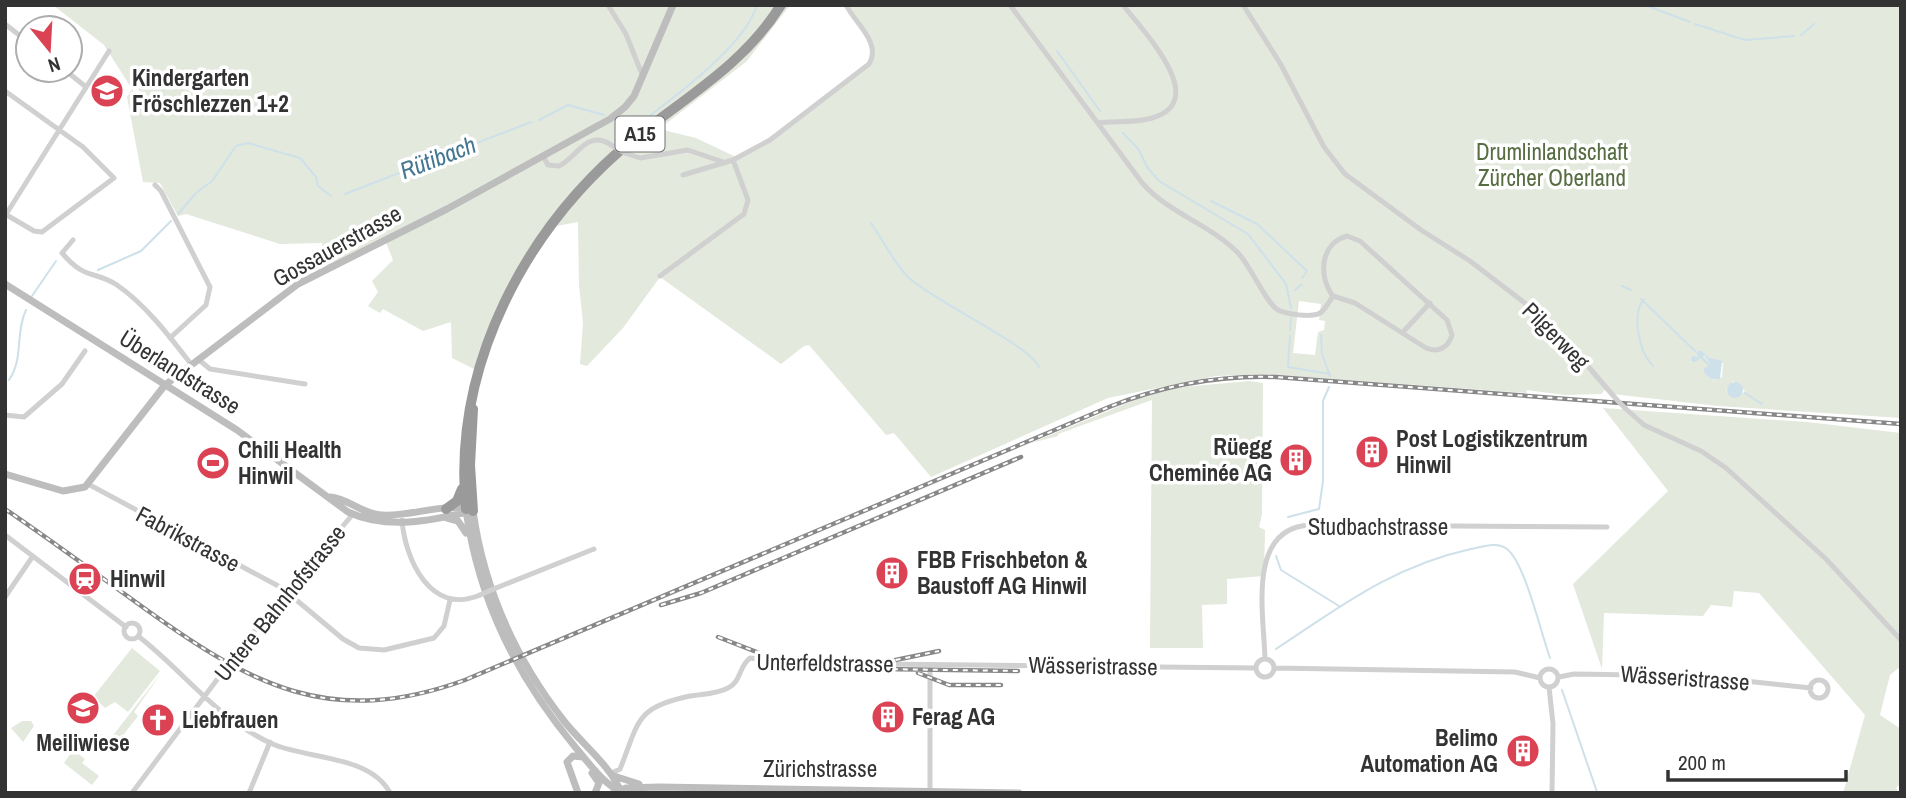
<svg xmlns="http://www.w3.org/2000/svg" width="1906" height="798" viewBox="0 0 1906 798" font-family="'Archivo Narrow',sans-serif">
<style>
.green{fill:#e3e9dd;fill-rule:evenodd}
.water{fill:#cee0ea}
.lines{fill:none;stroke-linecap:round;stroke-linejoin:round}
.stream{stroke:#cee0ea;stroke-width:2}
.street{stroke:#d0d0d0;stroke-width:5}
.secondary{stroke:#bdbdbd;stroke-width:7}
.highway{stroke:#9a9a9a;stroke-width:10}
.rail-casing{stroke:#888;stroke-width:4.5}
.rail{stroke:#fff;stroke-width:2;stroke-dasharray:5;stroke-linecap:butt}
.street-bridge{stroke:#d0d0d0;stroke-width:5}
.labels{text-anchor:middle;stroke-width:7;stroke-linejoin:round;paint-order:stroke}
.shield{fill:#fff;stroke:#707070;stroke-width:2}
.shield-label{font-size:21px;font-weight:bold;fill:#333}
.poi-label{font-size:23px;font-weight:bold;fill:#333;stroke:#fff;text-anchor:start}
.park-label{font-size:23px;fill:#576d42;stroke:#fff}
.street-label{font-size:23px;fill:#333;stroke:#fff}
.water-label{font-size:24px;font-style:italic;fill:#447691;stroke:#fff}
</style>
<rect width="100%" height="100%" fill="#fff"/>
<path class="green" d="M53,5H790L747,61L659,129L696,138L738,158L770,140L867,66L873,49L846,5H1901V418L1718,406L1612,394L1605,390L1601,394L1565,395L1526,390L1527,393L1267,374L1216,376L1108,398L931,477L894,433L886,435L809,345L804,346L781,364L660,277L623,328L587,366L580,364L583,323L579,285L578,222L546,228L520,269L480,372L452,358L451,322L423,331L383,309L380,313L368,306L378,292L372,281L393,260L385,240L326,269L322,243L280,244L186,214L178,216L160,183L143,182L127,97L132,89L140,102L146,98L136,87L132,89L104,45ZM1299,301L1321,304L1319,320L1325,321L1324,330L1318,332L1315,355L1293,353ZM1701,350L1710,358L1723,363L1722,377L1714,380L1703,370L1710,365L1705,355L1690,362L1691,357H1698L1696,352ZM1733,381L1745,391L1737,398L1726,390Z
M1249,381L1263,383L1262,514L1259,527L1265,530L1264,576L1227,579V604L1202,605L1203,648H1150L1152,400L1058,434V436L1031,443L1144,396L1172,388Z
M1603,408L1807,422L1901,433V666L1890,675L1880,715L1901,729V783L1896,788L1899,793H1843L1865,715L1759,593L1734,591L1732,607L1711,605L1703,616L1604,613L1602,669L1573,584L1668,491Z
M132,648L160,671L128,712L115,702L105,708L93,697Z
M162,672L134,712L138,716L117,743L111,738Z
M22,721H31L34,726L23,742L11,728Z
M73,750L85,759L82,763L99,776L92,785L64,763Z"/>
<path class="water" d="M1701,350L1710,358L1722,361L1720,379C1712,381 1705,376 1703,369L1710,365L1705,355L1695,362L1690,361L1692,356L1698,357L1696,352Z
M1727 390a8 8 0 1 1 16 0a8 8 0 1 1-16 0Z"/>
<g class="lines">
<path class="stream" d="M1645,5L1690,22
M1695,24L1745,40L1794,36
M1801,35L1814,24
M1057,51L1100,111
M539,120L568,105L604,115
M620,120L639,124C673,98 745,46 757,5
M1123,133L1139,150L1147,167L1159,181L1248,234L1286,284L1291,308
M345,194L531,122
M1211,201L1257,224L1307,271L1302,278
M178,214L196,193L212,181L236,146L248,143L300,158L316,177L318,186L331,196
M871,223C883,240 893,262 908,277C933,301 1030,345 1039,367
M98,270L141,251L171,221
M1622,286L1631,290
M1295,290L1302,284
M32,296L56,261
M1641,299L1695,351
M1644,299C1631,315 1639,352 1653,366
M1290,330L1291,318
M1321,335L1322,354L1330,376
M1290,336L1288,367L1330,374
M1699,355L1710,366
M9,380C24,358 15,333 26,310
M1745,393L1762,404
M1288,517L1319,509L1323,481V401L1329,387
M1276,556L1281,570L1339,606
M1276,649C1341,606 1393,566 1471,549C1482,547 1497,541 1507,549C1525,563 1541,633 1550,658
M1562,690L1597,792"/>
<path class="street" d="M608,5L626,34L643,77
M1010,5L1143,184C1169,213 1211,225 1238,253C1251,266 1267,305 1278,310C1286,314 1311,318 1320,313C1325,310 1329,302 1333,296
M1243,5L1280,63L1324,147L1345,174L1421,230L1470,261L1530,307L1555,328L1617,400
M5,24L28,42
M65,70L86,87
M5,91L83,147L114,178L42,232L34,231L5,214
M1098,123C1115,121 1135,123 1152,118C1212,101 1142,30 1123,5
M625,153L640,158L688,150L726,163
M543,156L548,165L559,166C576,158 585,133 606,142
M683,175L733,160L770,140L869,64C882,43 855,23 846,5
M155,185L161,191L210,287L206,305L170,338
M5,216L109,51
M1347,236L1360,241L1447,320L1452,335C1448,348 1438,353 1426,348L1355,303L1333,296C1318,277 1320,243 1347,236Z
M73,240L62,253C86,281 94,270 117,285C146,305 170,337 191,364
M660,276L744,214L748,200L733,160
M1402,333L1430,303
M198,359L210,369L305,384
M1625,408L1644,425L1701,451L1726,468L1826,559L1901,640
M5,415L24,417L62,384L85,351
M88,484L282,588L343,639L359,648L384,650L434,638L444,626L450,600
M402,520C405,560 431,616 480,595
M5,535L126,627
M496,588L594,549
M5,597L33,556
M124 631a8 8 0 1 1 16 0a8 8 0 1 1-16 0Z
M138,636C186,673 218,721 275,745C310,759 371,756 390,793
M1256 668a9 9 0 1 1 18 0a9 9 0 1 1-18 0Z
M1265,659C1264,615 1246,527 1311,525L1607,527
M1274,668L1515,672L1540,678
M1540 678a9 9 0 1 1 18 0a9 9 0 1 1-18 0Z
M1559,677L1574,674L1700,676L1811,688
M1810 689a9 9 0 1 1 18 0a9 9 0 1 1-18 0Z
M1549,687L1553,724L1552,793
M610,774L620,769C639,722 635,707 690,696C702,694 717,694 728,688C741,682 739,666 750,658L787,663L1255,668
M132,793L246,641L353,514
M249,793L270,742
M930,793V665"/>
<path class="secondary" d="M5,284L237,430L348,512C387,530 431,521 471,511
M5,474L63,491L85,487L165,385L298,284L447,209L610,119L625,107L634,96L673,5
M331,497C349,499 362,514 382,515C410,517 441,503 469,509
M466,510C479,602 517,677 576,748C589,763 604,785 622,792
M473,511C484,590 515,658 564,721C582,744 610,765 621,792
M447,518L458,521L466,533
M592,773L599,783L595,793
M614,776L639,784
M578,793L567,762L573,756L583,757
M613,793L626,788L659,787L1019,793"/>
<path class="highway" d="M473,409L470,465L473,511
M446,509L457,501L462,489
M466,509C452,365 526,226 636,137C688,96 745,63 781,5"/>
<defs>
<path id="rail" d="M5,509C52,541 98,575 144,608C251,685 331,729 465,680L1109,407C1164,385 1217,375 1276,377L1901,424
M661,605L701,593L1021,457
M718,637L780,661L814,668L1018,671
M876,664L939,651
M918,673L949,685H1001"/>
</defs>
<use href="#rail" class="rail-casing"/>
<use href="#rail" class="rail"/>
<path class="street-bridge" d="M606,142L625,153
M1617,400L1625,408
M480,595L496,588"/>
</g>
<defs>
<symbol id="school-disc" viewBox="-11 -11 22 22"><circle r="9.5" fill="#db4354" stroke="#fff"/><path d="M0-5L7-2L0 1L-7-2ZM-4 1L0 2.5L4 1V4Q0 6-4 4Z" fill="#fff"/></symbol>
<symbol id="building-disc" viewBox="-11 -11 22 22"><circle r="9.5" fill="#db4354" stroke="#fff"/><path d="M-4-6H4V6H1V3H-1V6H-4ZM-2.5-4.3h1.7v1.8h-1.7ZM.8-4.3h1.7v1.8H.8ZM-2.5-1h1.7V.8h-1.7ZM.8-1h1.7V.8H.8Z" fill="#fff"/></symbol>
<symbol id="stadium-disc" viewBox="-11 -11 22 22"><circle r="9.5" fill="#db4354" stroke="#fff"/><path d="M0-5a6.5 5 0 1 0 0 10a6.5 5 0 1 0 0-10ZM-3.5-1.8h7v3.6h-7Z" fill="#fff"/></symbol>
<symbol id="station-disc" viewBox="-11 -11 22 22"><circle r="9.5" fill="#db4354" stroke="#fff"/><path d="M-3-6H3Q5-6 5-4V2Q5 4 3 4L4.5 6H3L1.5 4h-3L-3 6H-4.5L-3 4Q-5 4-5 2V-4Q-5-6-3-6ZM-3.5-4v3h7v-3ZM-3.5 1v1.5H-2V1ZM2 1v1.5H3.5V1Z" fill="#fff"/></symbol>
<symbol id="church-disc" viewBox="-11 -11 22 22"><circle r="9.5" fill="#db4354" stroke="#fff"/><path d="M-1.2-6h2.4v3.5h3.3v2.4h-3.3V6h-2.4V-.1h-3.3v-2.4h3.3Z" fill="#fff"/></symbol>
</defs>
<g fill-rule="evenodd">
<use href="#school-disc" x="88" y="72" width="38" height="38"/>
<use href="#building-disc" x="1353" y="433" width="38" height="38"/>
<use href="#building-disc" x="1277" y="441" width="38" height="38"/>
<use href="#stadium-disc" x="194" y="444" width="38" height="38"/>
<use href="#building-disc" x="873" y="554" width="38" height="38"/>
<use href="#station-disc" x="66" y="560" width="38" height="38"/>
<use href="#school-disc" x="64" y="689" width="38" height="38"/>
<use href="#building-disc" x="869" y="698" width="38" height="38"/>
<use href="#church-disc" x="139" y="701" width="38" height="38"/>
<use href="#building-disc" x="1504" y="732" width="38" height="38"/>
</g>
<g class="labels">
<rect class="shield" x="615.5" y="116.5" width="49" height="35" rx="5"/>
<g class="shield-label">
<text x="640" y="141">A15</text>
</g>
<g class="poi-label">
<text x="132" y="86">Kindergarten<tspan x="132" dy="26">Fröschlezzen 1+2</tspan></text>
<text x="1396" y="447">Post Logistikzentrum<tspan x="1396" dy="26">Hinwil</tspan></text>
<text x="1272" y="455" text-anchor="end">Rüegg<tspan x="1272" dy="26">Cheminée AG</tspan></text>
<text x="238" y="458">Chili Health<tspan x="238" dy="26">Hinwil</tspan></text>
<text x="917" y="568">FBB Frischbeton &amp;<tspan x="917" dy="26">Baustoff AG Hinwil</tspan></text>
<text x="110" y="587">Hinwil</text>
<text x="912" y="725">Ferag AG</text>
<text x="182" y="728">Liebfrauen</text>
<text x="1498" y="746" text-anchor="end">Belimo<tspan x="1498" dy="26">Automation AG</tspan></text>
<text x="83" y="751" text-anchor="middle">Meiliwiese</text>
</g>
<g class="park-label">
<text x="1552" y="160">Drumlinlandschaft<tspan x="1552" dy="26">Zürcher Oberland</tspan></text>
</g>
<g class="street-label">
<text transform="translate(337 246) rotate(-29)" y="8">Gossauerstrasse</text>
<text transform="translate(1556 336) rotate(45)" y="8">Pilgerweg</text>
<text transform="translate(180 372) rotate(32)" y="8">Überlandstrasse</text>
<text x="1378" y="535">Studbachstrasse</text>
<text transform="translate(188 539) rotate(28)" y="8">Fabrikstrasse</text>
<text transform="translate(280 603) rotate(-51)" y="8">Untere Bahnhofstrasse</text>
<text transform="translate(825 663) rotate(1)" y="8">Unterfeldstrasse</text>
<text transform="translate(1093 666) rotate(1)" y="8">Wässeristrasse</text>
<text transform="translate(1685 678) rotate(4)" y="8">Wässeristrasse</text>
<text x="820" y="777">Zürichstrasse</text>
</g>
<g class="water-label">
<text transform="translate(438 158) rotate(-21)" y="8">Rütibach</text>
</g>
</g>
<rect width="1906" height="798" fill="none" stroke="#333333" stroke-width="14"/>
<g transform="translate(49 49) rotate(162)"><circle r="33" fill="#ffffff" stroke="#adadad" stroke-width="2"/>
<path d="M0-5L12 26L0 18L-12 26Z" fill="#db4354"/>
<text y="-10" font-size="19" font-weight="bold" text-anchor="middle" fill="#333333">N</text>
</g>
<path d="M1668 770v10h178v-10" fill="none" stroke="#333333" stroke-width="3.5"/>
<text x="1678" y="770" font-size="21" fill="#333333" stroke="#ffffff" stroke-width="5" paint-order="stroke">200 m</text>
</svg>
